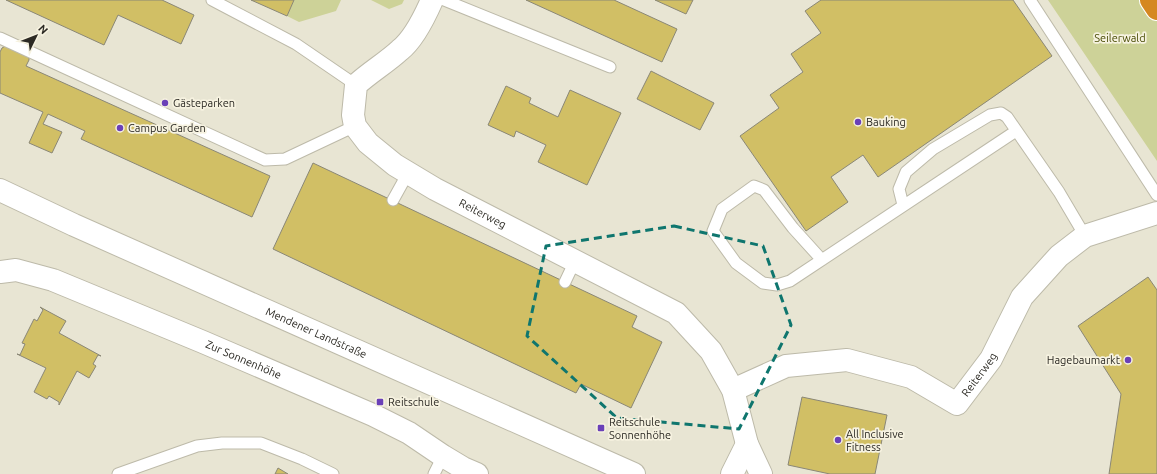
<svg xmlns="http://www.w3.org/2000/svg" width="1157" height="474" viewBox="0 0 1157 474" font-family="Ubuntu,sans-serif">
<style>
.green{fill:#cdd298}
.building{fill:#d1bf65;stroke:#8a8776}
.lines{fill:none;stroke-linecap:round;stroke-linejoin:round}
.lane-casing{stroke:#bdbaa9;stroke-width:13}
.street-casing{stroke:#bdbaa9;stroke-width:24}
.secondary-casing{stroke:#bdbaa9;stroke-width:24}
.highway-casing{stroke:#fff;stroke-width:24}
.lane{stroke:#fff;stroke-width:11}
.street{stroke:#fff;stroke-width:22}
.secondary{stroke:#fff;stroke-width:22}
.highway{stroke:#d58821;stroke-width:22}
.marked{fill:none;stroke:#0f766e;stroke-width:3;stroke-dasharray:8 5;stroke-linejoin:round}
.poi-dot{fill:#6a40b8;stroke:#f6f2e0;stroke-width:1.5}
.labels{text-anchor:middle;stroke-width:3.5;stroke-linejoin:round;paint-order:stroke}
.park-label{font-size:11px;fill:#494c05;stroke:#f6f2e0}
.poi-label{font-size:11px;fill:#2c2a24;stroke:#f6f2e0;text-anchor:start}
.street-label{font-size:11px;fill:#2c2a24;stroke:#f6f2e0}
</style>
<rect width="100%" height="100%" fill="#e8e5d3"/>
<path class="green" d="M294,0H341L336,11L299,22L287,16Z
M371,0H404L402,4L389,9Z
M1048,0H1157V161Z"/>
<path class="building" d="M6,0H162L194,15L181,44L118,15L104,45Z
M251,0H294L287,16Z
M526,0H614L677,29L662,62Z
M655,0H693L686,14Z
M821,0H1013L1052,56L878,177L863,155L831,177L848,202L806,231L740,136L779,108L770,95L803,72L791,54L821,33L805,11Z
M7,45L29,54V60L26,66L270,176L252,217L81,139L85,131L48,114L43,124L62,132L52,153L29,143L43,112L0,93V52L2,48Z
M651,71L714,103L700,130L637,99Z
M506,86L531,98L529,103L558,117L570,90L621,113L587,185L538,162L546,145L516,131L514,137L488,125Z
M313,163L637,316L632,327L662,342L631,408L581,384L576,393L273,249Z
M1148,277L1157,290V474H1109L1121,394L1078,326Z
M40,307L66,321L59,333L101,356L98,355L93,364L96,366L89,378L77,371L59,405V402L49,396L47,399L34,392L46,368L17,354L20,355L25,344L22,343L34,319L37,321L43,310Z
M802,397L887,415L875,474H830L788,465Z
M278,468L288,474H275Z"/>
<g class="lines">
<defs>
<path id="lane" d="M212,0L296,44L356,85
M444,0L610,67
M1030,0L1157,195
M0,38L265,160L285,159L355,126
M393,200L408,173
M903,205L899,189L906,172L933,149L990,115L1001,113L1007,117L1059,192L1085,236
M822,260L793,228L764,190L754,186L722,209L713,231L736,263L763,283L777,285L790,281L1016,131
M565,282L575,261
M118,474L197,446L222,443H261L302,459L333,474
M434,474L443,456"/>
<g id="street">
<path id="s1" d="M432,0C425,16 414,39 400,50C386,63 370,72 356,85L353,115L355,126L368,143L395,165L435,189L676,313L711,351L733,390L747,444L761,474"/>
<path id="s2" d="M0,272L16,270L53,280L203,342L373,415L409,433L443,456L463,468L477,474"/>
<path id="s3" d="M733,390L786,366L847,360L911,377L957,404L991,359L1022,297L1059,256L1085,236L1157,213"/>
<path d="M732,474L747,444"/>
</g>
<g id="secondary">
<path id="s4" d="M0,190L74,225L634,474"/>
</g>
<path id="highway" d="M1151,0L1157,9"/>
</defs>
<use href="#lane" class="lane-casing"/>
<use href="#street" class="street-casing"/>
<use href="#secondary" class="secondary-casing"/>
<use href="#highway" class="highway-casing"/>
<use href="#lane" class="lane"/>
<use href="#street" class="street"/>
<use href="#secondary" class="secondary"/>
<use href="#highway" class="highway"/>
</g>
<path class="marked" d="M674,226L763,246L791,325L739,429L617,418L527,336L546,246Z"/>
<g class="poi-dot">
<circle cx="165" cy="103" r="4"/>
<circle cx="858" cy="122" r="4"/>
<circle cx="120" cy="128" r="4"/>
<circle cx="1128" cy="360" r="4"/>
<rect x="376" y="398" width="8" height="8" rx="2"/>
<rect x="597" y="424" width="8" height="8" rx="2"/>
<circle cx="838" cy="440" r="4"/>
</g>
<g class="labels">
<g class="park-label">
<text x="1120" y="42">Seilerwald</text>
</g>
<g class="poi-label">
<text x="173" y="107">Gästeparken</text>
<text x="866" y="126">Bauking</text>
<text x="128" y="132">Campus Garden</text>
<text x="1120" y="364" text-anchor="end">Hagebaumarkt</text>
<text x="388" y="406">Reitschule</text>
<text x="609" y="426">Reitschule<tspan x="609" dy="13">Sonnenhöhe</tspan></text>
<text x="846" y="438">All Inclusive<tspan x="846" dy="13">Fitness</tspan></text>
</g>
<g class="street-label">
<text dy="4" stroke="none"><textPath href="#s1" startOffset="314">Reiterweg</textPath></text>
<text dy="4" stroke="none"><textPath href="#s4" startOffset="347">Mendener Landstraße</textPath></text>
<text dy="4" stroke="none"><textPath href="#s2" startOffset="261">Zur Sonnenhöhe</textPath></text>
<text dy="4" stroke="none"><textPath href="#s3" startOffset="276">Reiterweg</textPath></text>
</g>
</g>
<g transform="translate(36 36) rotate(47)" stroke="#f6f2e0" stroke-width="3" paint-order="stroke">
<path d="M0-3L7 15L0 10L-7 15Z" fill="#2c2a24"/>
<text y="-6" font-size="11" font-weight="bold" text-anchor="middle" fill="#2c2a24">N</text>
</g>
</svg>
